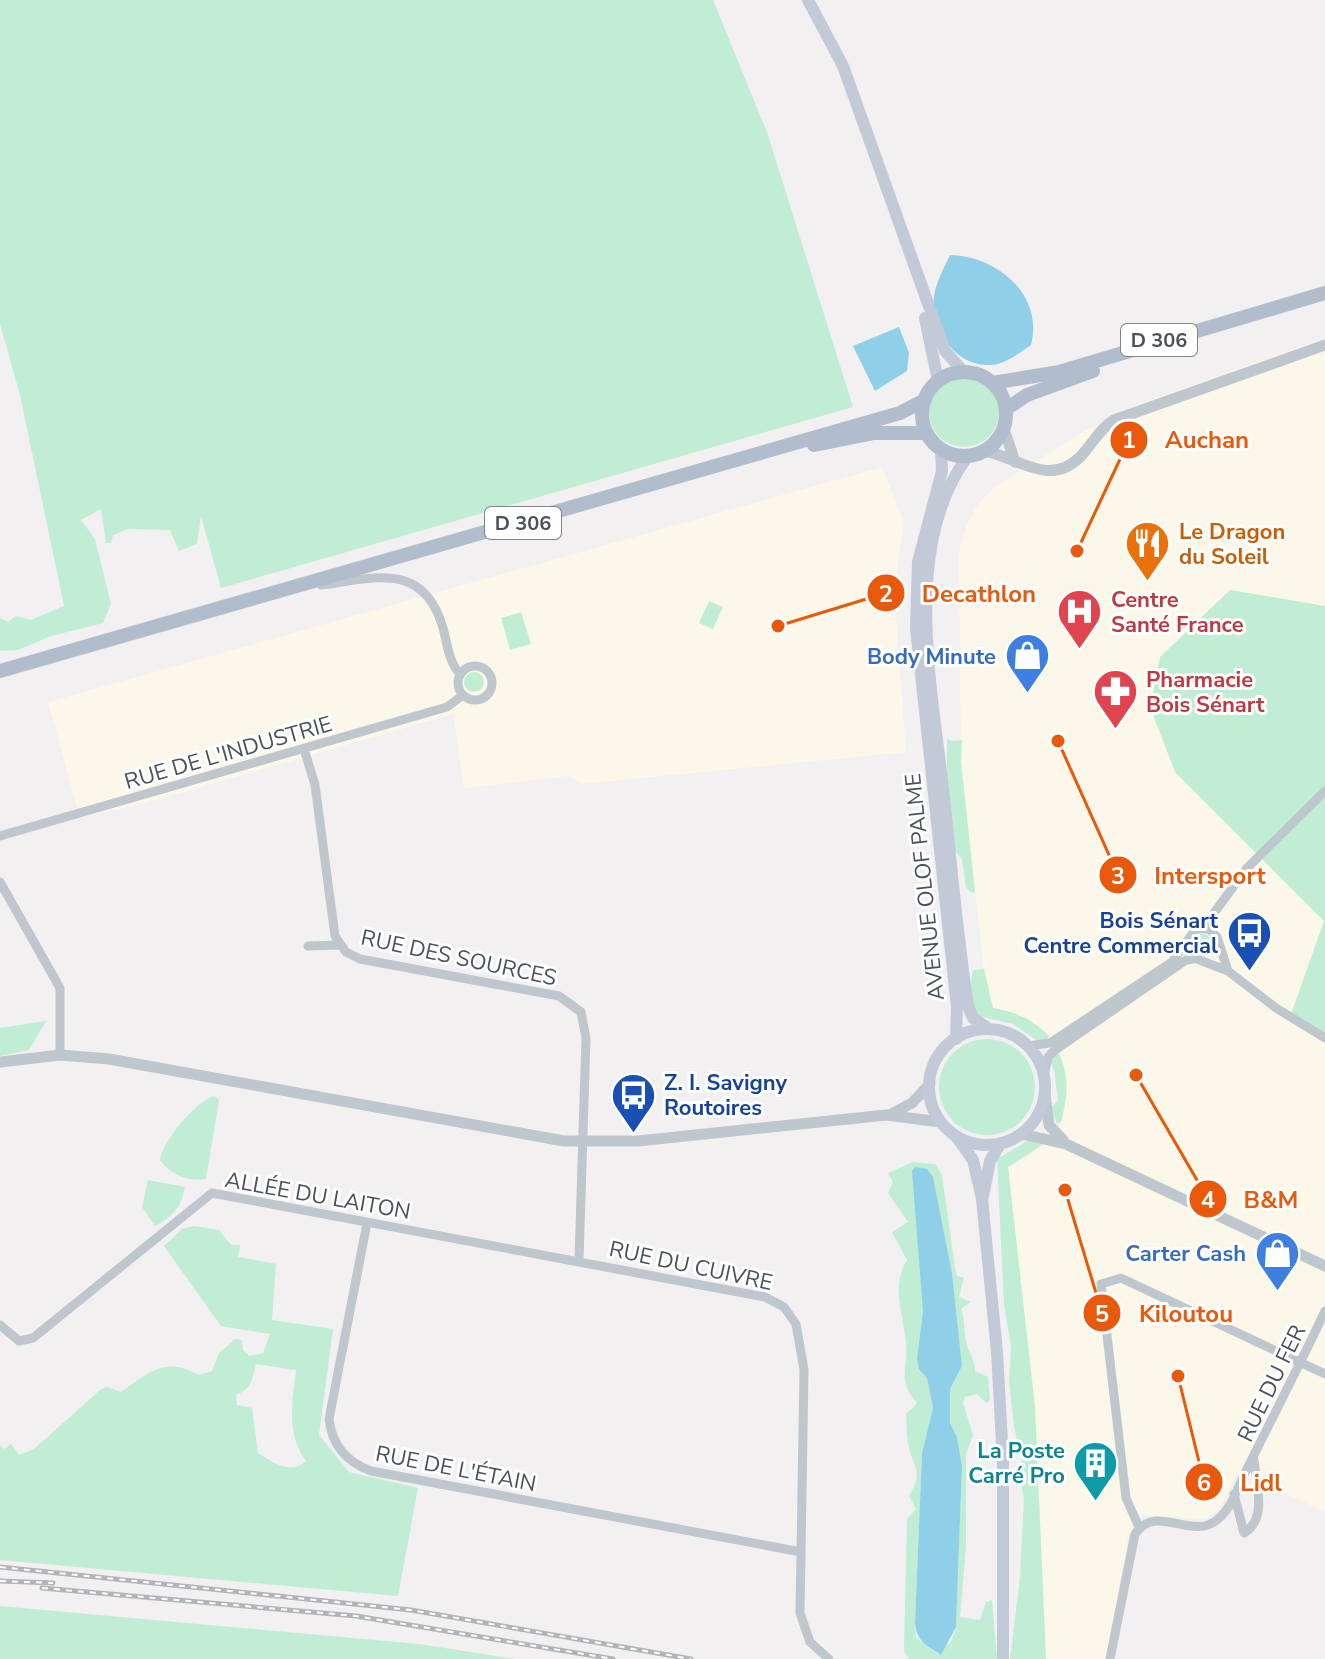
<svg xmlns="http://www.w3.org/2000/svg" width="1325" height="1659" viewBox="0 0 1325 1659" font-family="'Nunito Sans',sans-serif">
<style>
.commercial{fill:#fbf8ea}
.green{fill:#c1edd5;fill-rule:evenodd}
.water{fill:#90cfe8}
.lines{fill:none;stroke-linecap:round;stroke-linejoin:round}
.minor{stroke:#bec6ce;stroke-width:9}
.tertiary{stroke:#bec6ce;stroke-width:11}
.secondary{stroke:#c1cad6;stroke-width:12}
.primary{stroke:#b1bdcd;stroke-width:14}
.rail-casing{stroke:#b2b4ba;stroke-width:5}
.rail{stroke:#fff;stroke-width:2;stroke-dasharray:6;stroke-linecap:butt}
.labels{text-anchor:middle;stroke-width:6;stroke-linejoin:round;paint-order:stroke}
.shield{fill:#fff;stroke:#7f858d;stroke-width:2}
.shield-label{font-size:20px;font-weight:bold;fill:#48515c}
.food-label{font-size:22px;font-weight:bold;fill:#c56008;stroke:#fff;text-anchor:start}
.health-label{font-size:22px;font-weight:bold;fill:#be3a42;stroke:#fff;text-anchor:start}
.shop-label{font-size:22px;font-weight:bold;fill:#366cbe;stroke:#fff;text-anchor:end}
.street-label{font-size:22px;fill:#48515c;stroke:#fff}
.transit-label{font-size:22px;font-weight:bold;fill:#164399;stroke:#fff;text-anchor:end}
.culture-label{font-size:22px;font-weight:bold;fill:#0d838f;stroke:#fff;text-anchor:end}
.leader{fill:none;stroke:#e8590c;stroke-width:3}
.callout-dot{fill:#e8590c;stroke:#fff;stroke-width:3}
.mark-label{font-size:24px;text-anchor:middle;font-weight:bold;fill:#fff}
.callout-label{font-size:24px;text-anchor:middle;font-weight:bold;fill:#e8590c;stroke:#fff;stroke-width:6;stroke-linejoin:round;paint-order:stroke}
</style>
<rect width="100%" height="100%" fill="#f2f0f0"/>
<path class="commercial" d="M1325,338V606L1230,590L1175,772L1324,921L1292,1014L1325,1035V1512L1239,1472L1219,1509L1205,1519L1142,1515L1128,1538L1106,1659H1046L1035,1407L1008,1166L1025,1159L1054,1134L1060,1124L1067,1092L1060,1055L1050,1038L1026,1018L993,1008L985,980L961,762L959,552L966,527L978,504L996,486L1083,432L1133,406Z
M882,467L904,523L894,591L906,752L581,784L568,776L464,788L453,714L145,803L80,818L48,702Z"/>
<path class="green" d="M0,0H713L767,132L853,407L221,588L201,516L197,544L179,551L170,530L128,529L113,535L111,543H106L101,509L81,520L95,539L111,604L103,623L51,636L18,650L0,651V618L8,622L16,616L31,620L64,606L20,395L0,324Z
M929 412a35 35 0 1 1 70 0a35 35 0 1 1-70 0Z
M1230,590L1325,606V1035L1291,1014L1324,921L1175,772L1150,707L1160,657Z
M709,601L723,607L713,629L699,623Z
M521,612L531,644L510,650L501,618Z
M464 682a10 10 0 1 1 20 0a10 10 0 1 1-20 0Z
M947,738L951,741L962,740L961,762L975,892L972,893L966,888L962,859L955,851L947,803Z
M1191 945a11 11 0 1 1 22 0a11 11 0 1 1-22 0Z
M984,969L993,1008C1016,1012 1032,1019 1049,1036L1047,1040L1038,1041L1013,1024L978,1016C969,1004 970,985 973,970Z
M46,1021L29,1050L0,1056V1028Z
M939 1087a48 48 0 1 1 96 0a48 48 0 1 1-96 0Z
M1057,1050C1070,1073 1068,1097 1061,1122L1057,1123L1050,1109L1058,1100L1054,1070L1048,1057Z
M215,1096L219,1100L206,1179C187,1182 171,1175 160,1160C162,1141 198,1099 215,1096Z
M1034,1137L1045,1143L1008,1167L1035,1407L1046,1659H1010L1020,1577L1024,1499L1020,1479L1023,1468L1014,1426L1009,1382L1011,1347L1004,1304L997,1159Z
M913,1162L935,1164L942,1175L955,1268L957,1276L964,1278L959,1297L971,1302L961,1309C966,1322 963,1333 967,1345C970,1356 975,1359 975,1371L988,1377L990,1400L986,1403L977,1394L965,1397L963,1403L973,1435L966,1454V1546L960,1617L980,1620L986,1602L992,1600L997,1659H909L904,1651L907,1519L916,1509L909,1496C924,1470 914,1471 909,1447C906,1437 907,1425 906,1414L917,1403C897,1381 908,1368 906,1345C904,1314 890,1288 907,1260L892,1232L908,1222L888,1193L893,1182L888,1173ZM927,1169L933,1178L952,1273L962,1366L950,1389V1423L957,1437L962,1466L956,1627L952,1640L938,1654L916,1637L915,1623L922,1453L933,1408L927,1378L917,1358L923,1311Z
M148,1180L185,1187C181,1207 174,1216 155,1226L142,1207Z
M194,1226L219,1230L231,1245H240L238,1257L276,1264L272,1320L333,1329L319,1435L349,1472L418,1488L398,1596L0,1560V1445L4,1449L11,1444L19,1455L34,1449L100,1390L107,1387L121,1392C150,1372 164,1356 199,1375L212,1371L219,1353L235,1339L242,1340L243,1350L249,1356L263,1353L270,1334L221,1326L164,1246L182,1229ZM256,1364L296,1370C292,1403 286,1433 306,1461C290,1475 274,1463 258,1453L252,1408L237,1405L236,1395C252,1389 252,1379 256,1364Z
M0,1606L419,1644L514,1659H0Z"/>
<path class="water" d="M950,255C997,256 1044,295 1031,345C1019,353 1006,364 991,365C955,367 931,330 934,296C936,282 944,268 950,255Z
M899,327L909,353L907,371L875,391L853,346Z
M915,1167L927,1169L933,1177L952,1273L962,1366L950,1389V1423L957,1437L962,1466L956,1627L941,1655C927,1645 917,1643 915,1623L922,1453L933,1408L927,1378L919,1369L917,1358L923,1311L912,1171Z"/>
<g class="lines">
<path class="minor" d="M321,585C375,578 424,561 443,628C447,643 449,663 460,674
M458 683a17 17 0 1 1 34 0a17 17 0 1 1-34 0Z
M304,749L315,785L335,936L346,952L360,959L559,996L581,1012L586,1038L579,1259
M0,836L447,707L463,695
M0,882L60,988V1055
M1203,928L1247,868L1325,791
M308,946L340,945
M1189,956L1228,971L1276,1008L1325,1038
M1028,1046L1050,1043L1172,962L1196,929H1209L1217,937L1228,971
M1044,1075L1048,1057L1055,1050L1186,960L1193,959
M367,1223L329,1419C332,1445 346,1462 371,1471L801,1552
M0,1325L19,1341L33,1338L212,1193L765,1297L784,1307L796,1324L804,1370L800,1613L810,1642L829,1659
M1234,1494L1244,1533C1268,1519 1256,1483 1254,1460
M1139,1527L1126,1498L1101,1284L1121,1278L1325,1374
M1110,1659L1135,1534C1156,1502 1192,1542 1218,1519C1232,1508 1238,1487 1246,1471C1272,1418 1300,1365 1325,1311"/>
<path class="tertiary" d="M1004,429L1015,462
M985,451C1017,457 1049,488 1080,457C1093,444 1098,430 1114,420L1325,345
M0,1062L60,1055L109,1059L564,1141H638L886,1115L941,1122
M1045,1095L1049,1125L1063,1140
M893,1113L912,1103L930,1084
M1022,1134L1066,1144L1325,1266"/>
<path class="secondary" d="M808,0L843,66L945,351L963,371
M925,318L938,381
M941,449L942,471L918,562L916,628L957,1007L956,1039
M968,456C901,545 932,687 943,789C951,861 957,934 968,1006L973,1018L989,1029
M929 1087a58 58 0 1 1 116 0a58 58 0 1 1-116 0Z
M956,1136L973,1160L982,1199L997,1352L1003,1462V1659
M983,1196L990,1161L1000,1144"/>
<path class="primary" d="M922 414a42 42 0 1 1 84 0a42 42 0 1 1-84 0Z
M992,383L1059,372L1325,293
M1006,409L1027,395L1093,371
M814,445L874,433H927
M0,671L900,413L925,400"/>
<defs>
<path id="rail" d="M0,1567L411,1610L691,1659
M0,1581L53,1583
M42,1588L356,1616L613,1659"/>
</defs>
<use href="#rail" class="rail-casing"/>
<use href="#rail" class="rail"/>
</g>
<defs>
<symbol id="restaurant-pin" viewBox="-11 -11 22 30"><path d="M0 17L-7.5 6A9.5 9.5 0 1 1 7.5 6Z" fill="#e8710a" stroke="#fff"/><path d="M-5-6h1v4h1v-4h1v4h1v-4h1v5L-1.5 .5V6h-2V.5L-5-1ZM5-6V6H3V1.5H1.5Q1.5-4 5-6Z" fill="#fff"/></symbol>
<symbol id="hospital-pin" viewBox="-11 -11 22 30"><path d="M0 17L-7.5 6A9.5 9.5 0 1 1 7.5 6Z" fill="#e0444e" stroke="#fff"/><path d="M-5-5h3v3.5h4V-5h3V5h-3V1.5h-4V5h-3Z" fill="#fff"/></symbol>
<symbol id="shop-pin" viewBox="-11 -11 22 30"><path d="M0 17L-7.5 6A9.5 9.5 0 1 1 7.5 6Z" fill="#3f7fe0" stroke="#fff"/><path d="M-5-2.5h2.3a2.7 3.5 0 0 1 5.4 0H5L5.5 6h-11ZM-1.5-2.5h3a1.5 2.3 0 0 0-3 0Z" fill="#fff"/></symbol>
<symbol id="pharmacy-pin" viewBox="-11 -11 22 30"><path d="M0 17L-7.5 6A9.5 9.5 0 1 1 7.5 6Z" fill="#e0444e" stroke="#fff"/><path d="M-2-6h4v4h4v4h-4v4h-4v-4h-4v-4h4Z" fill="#fff"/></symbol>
<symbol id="bus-pin" viewBox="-11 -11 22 30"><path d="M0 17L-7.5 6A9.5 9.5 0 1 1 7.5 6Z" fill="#1a4fb4" stroke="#fff"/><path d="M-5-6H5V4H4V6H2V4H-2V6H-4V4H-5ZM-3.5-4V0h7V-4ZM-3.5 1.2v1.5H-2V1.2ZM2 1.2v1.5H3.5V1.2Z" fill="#fff"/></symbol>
<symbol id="building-pin" viewBox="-11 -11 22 30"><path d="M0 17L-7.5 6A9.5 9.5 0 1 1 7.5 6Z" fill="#0f9aa8" stroke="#fff"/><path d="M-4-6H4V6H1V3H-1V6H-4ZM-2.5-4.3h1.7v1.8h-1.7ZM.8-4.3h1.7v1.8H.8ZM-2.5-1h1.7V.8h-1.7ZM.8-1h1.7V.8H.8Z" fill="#fff"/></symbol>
</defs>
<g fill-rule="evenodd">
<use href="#restaurant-pin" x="1122" y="518" width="51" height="69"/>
<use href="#hospital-pin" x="1054" y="586" width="51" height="69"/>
<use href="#shop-pin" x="1002" y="630" width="51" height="69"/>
<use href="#pharmacy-pin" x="1090" y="666" width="51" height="69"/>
<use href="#bus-pin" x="1224" y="908" width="51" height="69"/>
<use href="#bus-pin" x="608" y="1070" width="51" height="69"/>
<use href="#shop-pin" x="1252" y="1228" width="51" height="69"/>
<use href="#building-pin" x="1070" y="1438" width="51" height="69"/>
</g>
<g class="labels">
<g class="shield">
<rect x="1121" y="324" width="76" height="32" rx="6"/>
<rect x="485" y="507" width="76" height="32" rx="6"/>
</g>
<g class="shield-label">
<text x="1159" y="347">D 306</text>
<text x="523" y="530">D 306</text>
</g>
<g class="food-label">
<text x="1179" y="539">Le Dragon<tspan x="1179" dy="25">du Soleil</tspan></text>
</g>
<g class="health-label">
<text x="1111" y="607">Centre<tspan x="1111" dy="25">Santé France</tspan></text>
<text x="1146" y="687">Pharmacie<tspan x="1146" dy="25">Bois Sénart</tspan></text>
</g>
<g class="shop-label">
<text x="996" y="664">Body Minute</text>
<text x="1246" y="1261">Carter Cash</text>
</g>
<g class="street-label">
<text transform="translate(228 752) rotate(-16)" y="8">RUE DE L'INDUSTRIE</text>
<text transform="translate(924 887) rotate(-96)" y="8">AVENUE OLOF PALME</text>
<text transform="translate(459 957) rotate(12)" y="8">RUE DES SOURCES</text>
<text transform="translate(318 1195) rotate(10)" y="8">ALLÉE DU LAITON</text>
<text transform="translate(691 1265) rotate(12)" y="8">RUE DU CUIVRE</text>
<text transform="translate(1271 1383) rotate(-64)" y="8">RUE DU FER</text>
<text transform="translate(456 1468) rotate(11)" y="8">RUE DE L'ÉTAIN</text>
</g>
<g class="transit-label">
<text x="1218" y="928">Bois Sénart<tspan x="1218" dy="25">Centre Commercial</tspan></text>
<text x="664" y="1090" text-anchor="start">Z. I. Savigny<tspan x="664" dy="25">Routoires</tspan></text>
</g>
<g class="culture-label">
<text x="1065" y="1458">La Poste<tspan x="1065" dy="25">Carré Pro</tspan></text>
</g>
</g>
<path class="leader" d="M1077 551L1129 440M778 626L886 593M1058 741L1118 875M1136 1075L1208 1199M1065 1190L1102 1313M1178 1376L1204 1482"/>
<g class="callout-dot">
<circle cx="1077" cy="551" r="8"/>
<circle cx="778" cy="626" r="8"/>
<circle cx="1058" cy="741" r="8"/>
<circle cx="1136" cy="1075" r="8"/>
<circle cx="1065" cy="1190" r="8"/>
<circle cx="1178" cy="1376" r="8"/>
<circle cx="1129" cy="440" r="20"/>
<circle cx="886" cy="593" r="20"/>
<circle cx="1118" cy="875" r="20"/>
<circle cx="1208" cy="1199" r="20"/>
<circle cx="1102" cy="1313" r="20"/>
<circle cx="1204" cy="1482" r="20"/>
</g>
<g class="mark-label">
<text x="1129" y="448">1</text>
<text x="886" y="602">2</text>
<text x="1118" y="884">3</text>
<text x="1208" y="1208">4</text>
<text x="1102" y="1322">5</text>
<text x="1204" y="1491">6</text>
</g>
<g class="callout-label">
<text x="1207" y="448">Auchan</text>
<text x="979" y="602">Decathlon</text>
<text x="1210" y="884">Intersport</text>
<text x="1271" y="1208">B&amp;M</text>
<text x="1186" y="1322">Kiloutou</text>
<text x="1261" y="1491">Lidl</text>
</g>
</svg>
